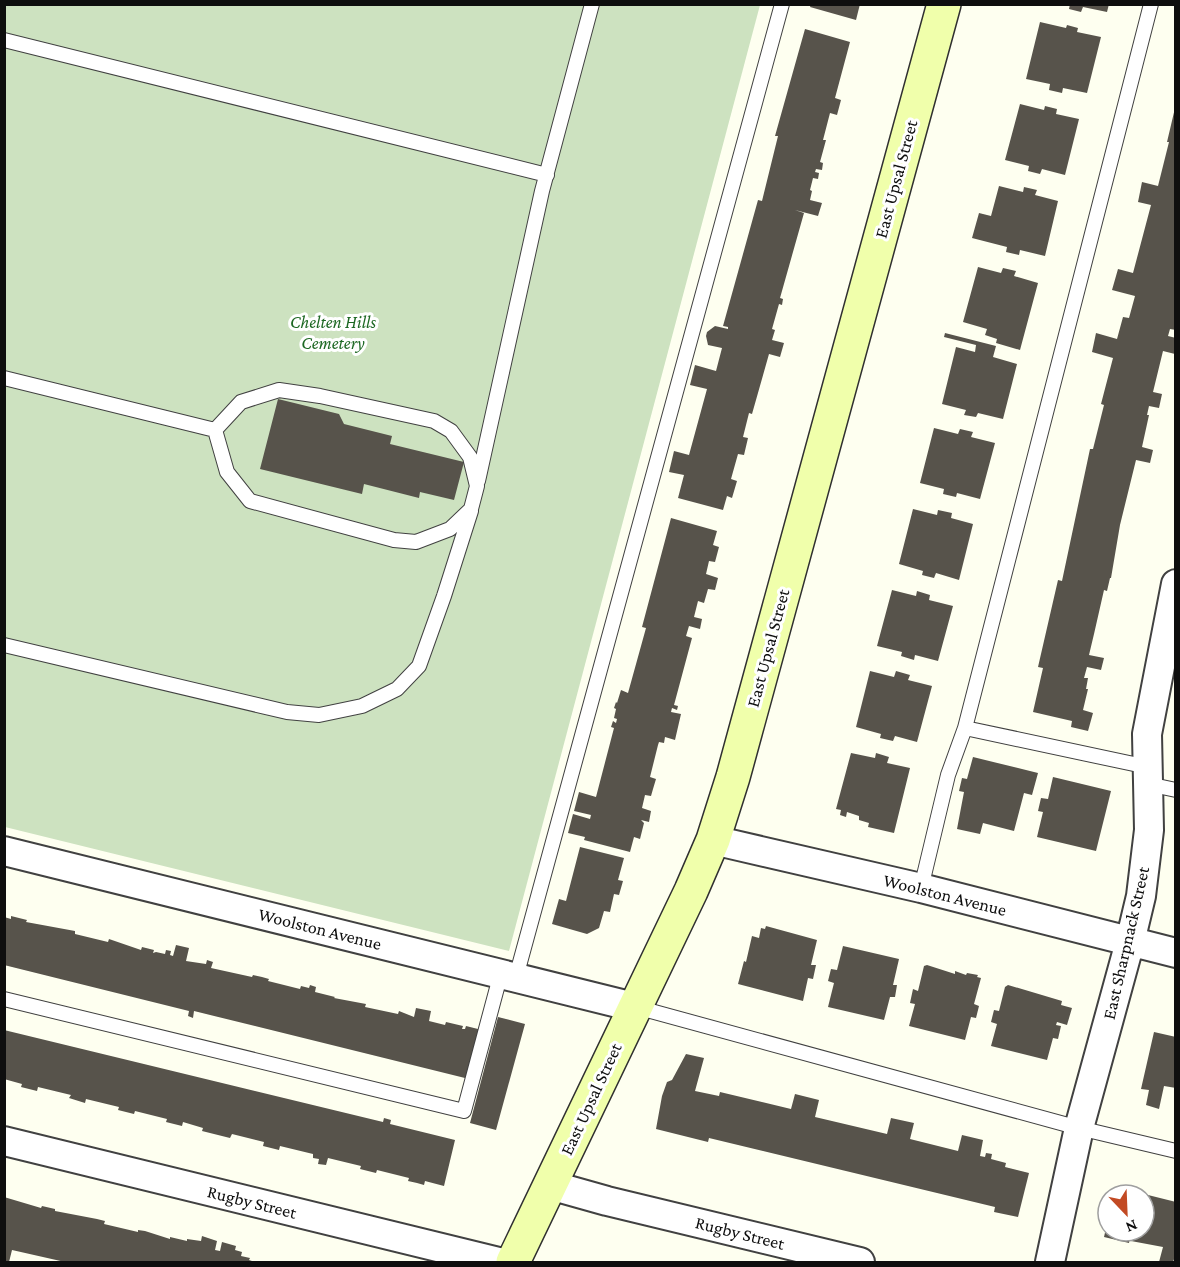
<svg xmlns="http://www.w3.org/2000/svg" width="1180" height="1267" viewBox="0 0 1180 1267" font-family="'Crimson Pro',serif">
<style>
.cemetery{fill:#cde2c0}
.building{fill:#57534b}
.lines{fill:none;stroke-linecap:round;stroke-linejoin:round}
.lane-casing{stroke:#414141;stroke-width:16}
.street-casing{stroke:#414141;stroke-width:32}
.secondary-casing{stroke:#303030;stroke-width:36}
.lane{stroke:#fff;stroke-width:14}
.street{stroke:#fff;stroke-width:28}
.secondary{stroke:#f0ffab;stroke-width:33}
.labels{text-anchor:middle;stroke-width:6;stroke-linejoin:round;paint-order:stroke}
.street-label{font-size:18px;fill:#0e0e0e;stroke:#fff}
.park-label{font-size:18px;font-style:italic;fill:#1d6823;stroke:#fff}
</style>
<rect width="100%" height="100%" fill="#fefff0"/>
<path class="cemetery" d="M5,5H760L509,951L5,827Z"/>
<path class="building" d="M811,4H860L856,20L810,7Z
M1070,4H1109L1107,12L1083,7L1081,12L1069,9Z
M1040,22L1066,28L1067,25L1078,28L1077,32L1101,37L1087,93L1063,88L1062,93L1049,90L1050,84L1026,79Z
M805,29L850,42L835,98L841,100L837,115L830,113L823,140H826L820,162L823,163L822,170L816,169L815,172L819,173L818,179L813,178L810,190L812,191L810,200L822,203L818,216L795,210L804,213L780,298L783,299L782,305L779,304L772,329L775,330L772,340L784,343L780,357L769,354L752,414L749,413L743,437L748,438L744,455L738,454L731,479L737,481L732,498L727,496L723,510L678,498L684,475L669,472L674,451L689,455L707,389L690,385L695,365L716,371L722,348L708,345L706,336L707,332L715,326L728,329V327L723,326L758,200L762,201L778,136H775Z
M1020,104L1044,110L1045,106L1057,109L1056,114L1079,119L1065,175L1042,169L1040,174L1028,171L1029,166L1005,160Z
M1175,108L1176,330L1170,329L1168,336L1176,338V350L1175,354L1163,351L1153,392L1162,394L1159,408L1149,406L1147,415H1149L1142,447L1153,450L1150,463L1136,460L1120,525L1111,578H1110L1107,591L1104,590L1094,634L1089,655L1104,658L1101,670L1087,667L1084,678H1088L1086,689H1088L1083,710L1093,713L1088,731L1071,727L1072,721L1033,712L1043,668L1038,667L1058,580L1062,581L1090,449H1093L1104,405L1101,404L1113,358L1092,352L1096,333L1117,339L1123,317L1129,318L1135,296L1112,290L1118,269L1133,273L1151,205L1138,202L1142,182L1158,186L1169,142H1167Z
M999,186L1023,192L1024,187L1037,190L1035,195L1058,201L1045,256L1020,250L1019,255L1006,252L1007,247L972,238L979,213L991,216Z
M978,267L1001,273L1003,268L1016,271L1014,276L1038,283L1020,350L996,343L997,339L985,335L987,329L963,322Z
M945,333L996,346L993,357L1017,364L1003,419L978,413L976,417L964,415L966,410L942,404L956,347L975,352L976,345L944,337Z
M278,399L339,414L344,424L392,436L390,444L464,462L454,500L420,492L419,498L364,484L362,494L260,469Z
M934,428L958,434L960,429L973,432L971,437L995,443L980,499L957,493L956,497L943,494L944,489L920,483Z
M913,509L937,515L938,510L952,513L951,518L973,524L959,580L936,573L934,578L922,575L923,571L899,564Z
M671,518L717,531L713,545L719,547L715,562L709,561L706,574L718,578L715,590L708,589L704,603L698,601L694,617L702,619L700,629L689,626L686,636L692,638L674,705L678,706L677,710L672,708L671,712L681,714L675,740L665,737L664,743L659,742L658,745L650,777L656,779L653,789L651,796L645,795L642,808L651,811L649,822L641,820L644,823L640,839L634,837L630,852L584,840L585,837L568,833L573,814L590,819L591,815L574,811L579,792L596,797L614,728L611,727L613,721L616,723L617,719L614,718L616,709L614,708L616,702L617,703L621,690L628,693L646,628L642,627Z
M892,590L916,596L917,591L930,595L929,600L953,606L938,661L915,655L914,660L901,656L902,652L877,646Z
M870,671L894,677L896,671L910,675L908,680L932,686L917,742L895,736L893,741L880,738L881,734L856,727Z
M851,753L875,758L876,753L889,757L887,763L910,768L894,833L868,827L869,823L859,820V816L847,812L846,817L840,815L841,810L836,809Z
M973,757L1038,773L1032,795L1024,793L1014,831L983,823L980,834L957,829L964,792L959,791L962,778L967,779Z
M1053,777L1111,791L1096,851L1037,837L1043,812L1038,811L1041,798L1048,799Z
M580,847L624,858L618,880L623,881L619,895L614,894L610,912L604,911L599,928L587,934L552,924L559,899L566,901Z
M11,916L27,920L26,922L75,931V934L108,942L109,939L141,950L142,947L154,950L153,953L156,952L165,954L166,950L171,951L170,955L173,956L176,945L189,948L186,961L206,964L207,960L213,962L211,968L252,977L253,975L262,977L269,979L268,981L300,989L301,986L309,988L310,985L316,987L315,992L335,997L334,998L366,1004L365,1007L398,1014L399,1011L414,1017L416,1008L431,1011L429,1021L445,1025L446,1022L463,1026L462,1029H465L466,1026L478,1029V1033L481,1034L469,1079L194,1011L193,1018L188,1016L189,1011L4,965V917L11,919Z
M766,926L817,940L811,965H816L813,979L808,978L803,1001L738,984L744,961L746,962L752,936L759,938L761,928L765,929Z
M843,946L899,959L893,985H897L895,997H890L884,1020L828,1007L834,983L828,981L831,969L837,970Z
M927,965L955,974V971L966,975L967,973L978,975L977,977L981,978L974,1004L979,1006L976,1018L971,1017L965,1040L909,1026L915,1004L910,1003L913,989L918,991L924,966Z
M1008,985L1062,1001L1061,1005L1072,1008L1067,1025L1057,1022L1056,1025L1061,1026L1058,1039L1053,1038L1047,1060L991,1046L997,1024L991,1022L994,1010L999,1011L1005,987Z
M498,1017L525,1024L496,1130L470,1123Z
M4,1030L383,1122L384,1118L391,1120L390,1124L455,1140L444,1186L425,1181L424,1185L417,1183L408,1181L409,1178L377,1170L376,1173L360,1169L361,1166L328,1158L326,1165L318,1164L319,1159L313,1158V1154L280,1146L279,1150L263,1146L264,1142L232,1134L230,1138L202,1131L203,1128L183,1122L182,1126L166,1122L167,1119L135,1111L134,1114L118,1110L119,1107L86,1099L85,1103L69,1098L71,1095L38,1087L37,1091L21,1087L22,1084L4,1079Z
M1154,1032L1176,1037V1088L1164,1086L1159,1109L1146,1105L1149,1090L1141,1089Z
M686,1054L704,1058L695,1091L719,1096L720,1092L791,1109L795,1094L819,1100L815,1117L887,1134L891,1118L914,1123L910,1139L958,1151L962,1135L983,1140L980,1156L985,1157L986,1153L992,1154L991,1159L1006,1163L1005,1167L1029,1173L1018,1217L994,1212L995,1207L709,1138L708,1142L656,1129L662,1096L667,1082L672,1080Z
M1144,1194L1176,1202V1254L1173,1262H1159L1163,1247L1131,1241L1132,1237H1130L1129,1243L1104,1237L1107,1224L1108,1231H1144Z
M4,1197L41,1208L42,1206L55,1209V1211L97,1219L105,1221L104,1224L138,1232V1230L145,1231L170,1239V1237L187,1241V1239L201,1241L202,1236L217,1241L215,1250L220,1251L222,1242L236,1246L235,1250L242,1252L241,1256L250,1258L249,1260L255,1262H65L12,1250L9,1262H4Z"/>
<g class="lines">
<defs>
<path id="lane" d="M4,40L547,175
M4,378L215,430
M279,390L320,396L434,421L451,431L470,457L477,486L471,509L450,529L416,542L394,540L250,501L227,472L215,430L241,402Z
M478,481L542,191L592,4
M4,645L287,712L319,715L362,706L397,689L419,666L444,596L471,511
M1148,767L965,728L1151,4
M1148,784L1176,790
M921,888L948,775L965,728
M516,977L782,4
M4,999L464,1111L501,973
M636,1007L1079,1128L1176,1151"/>
<path id="street" d="M713,840L921,888L1176,953
M4,851L634,1007
M4,1141L499,1262
M550,1185L607,1201L860,1262
M1050,1262L1079,1128L1130,942L1141,896L1149,830L1147,734L1176,584"/>
<path id="secondary" d="M513,1262L691,891L713,840L733,777L944,4"/>
</defs>
<use href="#lane" class="lane-casing"/>
<use href="#street" class="street-casing"/>
<use href="#secondary" class="secondary-casing"/>
<use href="#lane" class="lane"/>
<use href="#street" class="street"/>
<use href="#secondary" class="secondary"/>
</g>
<g class="labels">
<g class="street-label">
<text transform="translate(896 179) rotate(-75)" y="6">East Upsal Street</text>
<text transform="translate(768 648) rotate(-75)" y="6">East Upsal Street</text>
<text transform="translate(945 895) rotate(14)" y="6">Woolston Avenue</text>
<text transform="translate(320 929) rotate(14)" y="6">Woolston Avenue</text>
<text transform="translate(1126 943) rotate(-77)" y="6">East Sharpnack Street</text>
<text transform="translate(591 1099) rotate(-65)" y="6">East Upsal Street</text>
<text transform="translate(252 1202) rotate(14)" y="6">Rugby Street</text>
<text transform="translate(740 1233) rotate(14)" y="6">Rugby Street</text>
</g>
<g class="park-label">
<text x="333" y="328">Chelten Hills<tspan x="333" dy="21">Cemetery</tspan></text>
</g>
</g>
<rect width="1180" height="1267" fill="none" stroke="#0e0e0e" stroke-width="12"/>
<g transform="translate(1126 1213) rotate(157)"><circle r="28" fill="#ffffff" stroke="#9f9f9f" stroke-width="1.5"/>
<path d="M0-4.5L10 22L0 15L-10 22Z" fill="#c24a23"/>
<text y="-9" font-size="16" font-weight="bold" text-anchor="middle" fill="#0e0e0e">N</text>
</g>
</svg>
